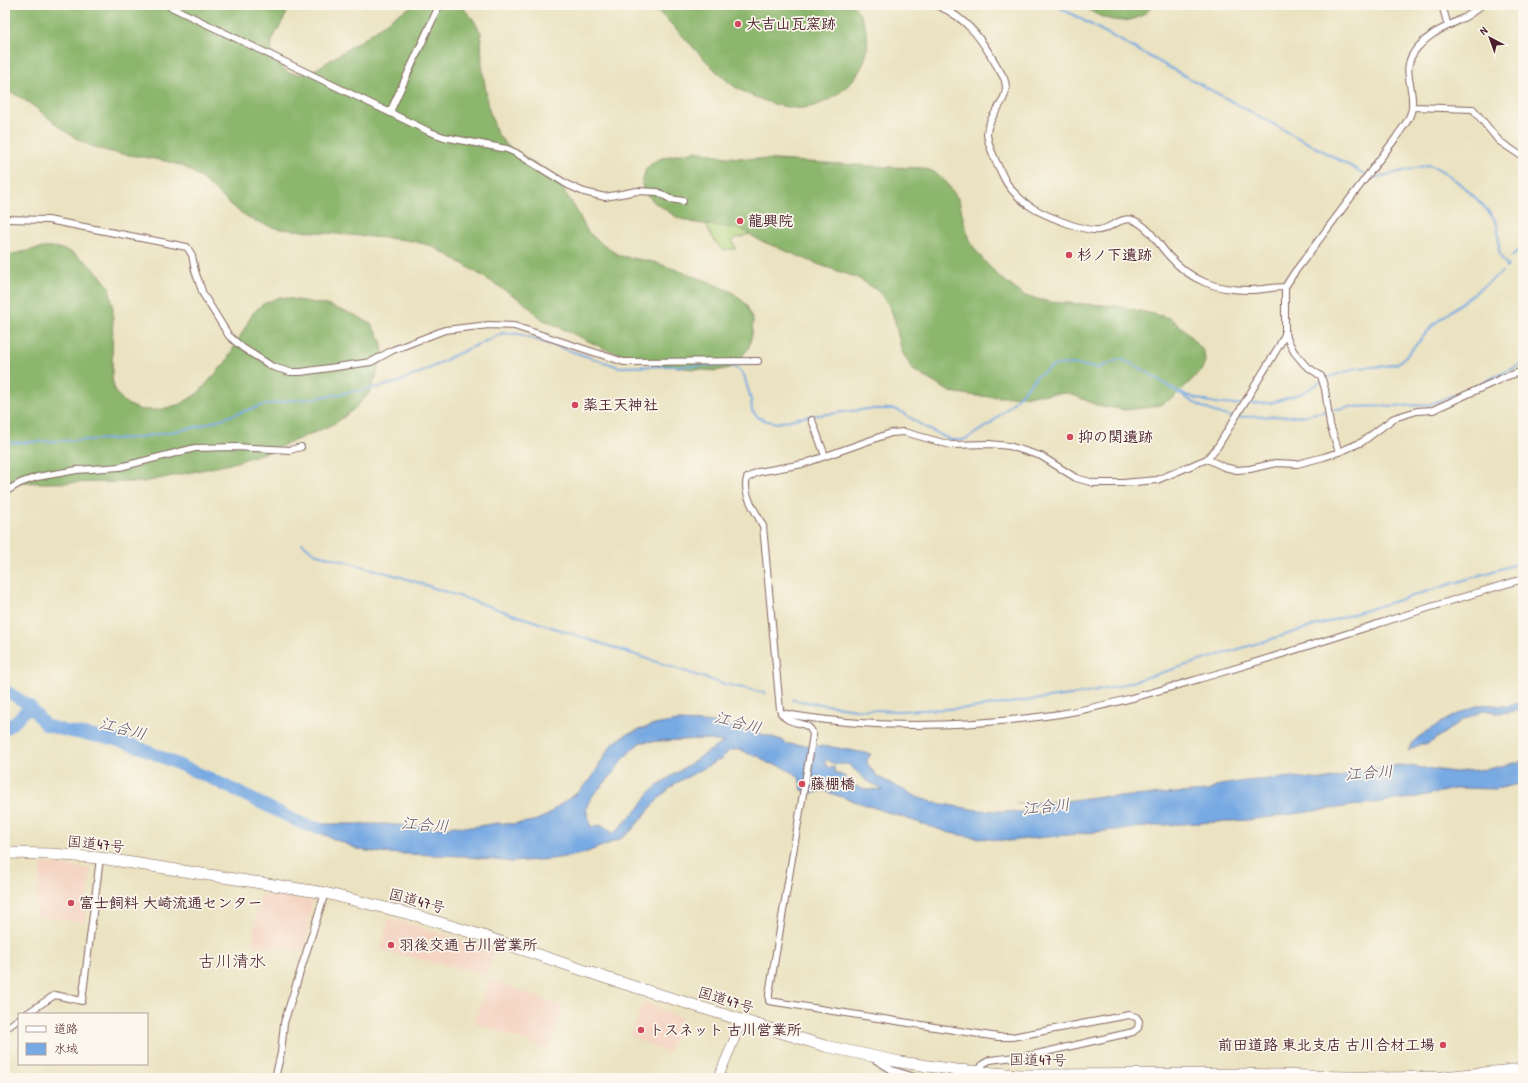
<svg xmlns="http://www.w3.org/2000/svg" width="1528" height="1083" viewBox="0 0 1528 1083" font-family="'Patrick Hand','Klee One',sans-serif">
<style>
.built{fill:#f4d3c1}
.green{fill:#b1d57e;stroke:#7e7a54}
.forest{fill:#8cb66d;stroke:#6b6a4c}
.water{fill:#77a9e2;stroke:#606486;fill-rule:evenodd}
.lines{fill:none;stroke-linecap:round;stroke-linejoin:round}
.stream{stroke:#77a9e2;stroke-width:2}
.river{stroke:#77a9e2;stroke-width:12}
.minor-casing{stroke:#82635f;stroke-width:8}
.secondary-casing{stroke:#82635f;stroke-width:10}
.trunk-casing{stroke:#82635f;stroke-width:12}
.minor{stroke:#fff;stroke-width:6}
.secondary{stroke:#fff;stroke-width:9}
.trunk{stroke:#fff;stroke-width:11}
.poi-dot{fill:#d1495b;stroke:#fbf7ec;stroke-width:1.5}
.labels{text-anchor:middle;stroke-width:3.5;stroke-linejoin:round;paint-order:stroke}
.poi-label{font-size:15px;font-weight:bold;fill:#4a1f2b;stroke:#fbf7ec;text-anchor:start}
.street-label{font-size:15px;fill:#4a1f2b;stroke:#fbf7ec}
.water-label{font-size:16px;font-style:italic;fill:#5a4f6b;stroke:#fbf7ec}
.quarter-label{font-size:17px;fill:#4a1f2b;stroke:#fbf7ec}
</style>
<rect width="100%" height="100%" fill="#fbf7ec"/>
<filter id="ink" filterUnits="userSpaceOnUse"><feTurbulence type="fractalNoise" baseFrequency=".025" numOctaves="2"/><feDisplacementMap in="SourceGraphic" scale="8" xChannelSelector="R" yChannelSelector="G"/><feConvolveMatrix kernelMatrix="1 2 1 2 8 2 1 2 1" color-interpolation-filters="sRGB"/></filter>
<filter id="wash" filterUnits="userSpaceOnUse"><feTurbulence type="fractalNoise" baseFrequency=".012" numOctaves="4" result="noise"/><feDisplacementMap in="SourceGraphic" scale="16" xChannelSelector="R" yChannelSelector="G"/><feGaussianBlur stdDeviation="0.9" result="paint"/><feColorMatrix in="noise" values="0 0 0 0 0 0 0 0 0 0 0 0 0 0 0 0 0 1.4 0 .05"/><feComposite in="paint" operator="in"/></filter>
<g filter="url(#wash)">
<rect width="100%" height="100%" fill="#eae2c0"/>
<path class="built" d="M42,863L91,869L85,922L35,916Z
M260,894L312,901L305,952L252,944Z
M389,918L495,950L487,975L381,950Z
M490,979L565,1007L548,1050L474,1022Z
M644,1002L683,1019L668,1053L630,1036Z"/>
<path class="green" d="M705,214L758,231L732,240L736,249L722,250C711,237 707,231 705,214Z"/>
<path class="forest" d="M5,5H140C154,11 179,8 194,5H291L272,41L271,53L281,66L289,73L303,74L318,68L365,38L395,16L415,5H459L463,8L473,19L481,33L482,64L488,107L497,133L506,145L546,171L560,185L574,206L588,232L603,245L620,256L654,262L702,279L732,292L746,304L753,320L752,334L749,347L739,361L729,368L716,371L692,369L658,364L607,350L542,319L521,300L450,256L429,245L407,240L280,229C268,226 258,223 248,217C225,204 208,179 184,167C179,164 174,164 169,162C143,155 114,156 89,145C58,132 36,101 5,90Z
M650,5H853C867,21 872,45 863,64C856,81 838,96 822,103C805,110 795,109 778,105C760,100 740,92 726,80C699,57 678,27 650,5Z
M1083,5H1153C1135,29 1103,23 1083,5Z
M696,151L727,157L889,167L923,168L934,172L946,182L959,200L965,227L972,245L984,261L1002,279L1025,296L1050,302L1118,306L1170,318L1185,330L1204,352L1205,361L1201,371L1174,397L1160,405L1144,408L1125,410L1096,405L1069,393L1004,397L977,396L950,392L913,370L902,352L894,318L888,304L878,291L856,277L820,265L759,240L741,229L695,223L678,218L654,202L643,191L642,183L646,169L653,162L665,157Z
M54,247L69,251L85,261L99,274L109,287L113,309L112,378L115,392L127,404L141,410H158L181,404L198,393L226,362L253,313L263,304L280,297L327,305L355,315L371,324L381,340L383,352L376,377L368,395L353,410L337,422L320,430L267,452L230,464L144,482L38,483L5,481V256L35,249Z"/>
<path class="water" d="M1523,700L1522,710L1500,713L1483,710L1458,723L1433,741L1427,744H1420L1408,751C1410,748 1411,743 1414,741C1424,731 1467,707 1481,705C1499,703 1504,711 1523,700Z
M678,721L723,723L782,740L787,744L833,747L871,754L867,760L868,765L877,776L919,798L937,803L977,810L1046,813L1050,811L1049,808L1015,803C1032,803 1049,803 1065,801C1082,799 1098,795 1115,797L1208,791L1220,785L1245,781L1293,777L1322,780L1344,776L1365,769L1401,765L1455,772L1488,769L1523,761V783L1496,789L1459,788L1417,797L1249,820L1164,825L1008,841L978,838L950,833L824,791L812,793L802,790L799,778L794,773L781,766L768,763L758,756L749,754L740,749L729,751L721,759L676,783L660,797L631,831L620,839L582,854L552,859L511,862L462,856L381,853L360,850L299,824H383L445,828L454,826L472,827L498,823L514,824L534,821L548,815L554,809L578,792L591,779L612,744L627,734L653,725ZM703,739L723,742L661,783L649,793L639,808L614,833L600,825L591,827C590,821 585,812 587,806C590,795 603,786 610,777C620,764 627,752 641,742ZM826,759L834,764H848L867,781L877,786L882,790L875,789L869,790L845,783V777L835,772L834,767L830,768L825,764Z"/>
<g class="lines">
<path class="stream" d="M1055,5L1361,172L1371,178H1374L1428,165C1446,168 1487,206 1496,222C1500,232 1498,241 1499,250C1500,256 1504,262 1508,266L1506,268
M1511,257L1519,249L1523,247
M1178,392C1199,400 1218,406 1241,404
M1246,404L1271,403L1302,393L1329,377L1357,368L1386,366L1398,363L1409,353L1434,324L1502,272
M1238,417L1301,416L1348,407L1428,405L1471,388L1523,364
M5,443L136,438L197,427L260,406L292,400L317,398L379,387L399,382L431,368L453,356L503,333L519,334L619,367L729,365L738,369L744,375L751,400L752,411L758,417L764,420L777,423L803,417L868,409H895L903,413L926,428L951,440H960L966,439L990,424L1012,404L1037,376L1055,365L1072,364L1098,368L1120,359C1127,362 1135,365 1142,369C1172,387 1198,411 1233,417
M302,543L314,553L398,576L720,683L766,693
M792,700L856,709L897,711L971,708L1087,693L1115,687L1523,562"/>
<path class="river" d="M5,690L30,706L45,725L66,731L116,740L141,748L214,780L305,825L319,828
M5,729L16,721L30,706"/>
</g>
</g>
<g filter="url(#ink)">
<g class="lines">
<defs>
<path id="minor" d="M167,5L430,132L444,137L507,149L516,153L568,185L584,192L605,197L637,191L658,192L670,199L683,201
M936,5C973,20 985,46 1004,78C1013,100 988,113 987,133C987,145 999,168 1004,178C1009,189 1019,198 1028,205C1041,214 1084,232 1099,230C1110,229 1122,216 1133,220C1150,227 1157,243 1169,256C1191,281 1216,290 1249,290C1261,290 1273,287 1285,287
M1442,5L1448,26
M1413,107L1473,109L1499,141L1523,157
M390,112L438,8L436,5
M5,219L48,220L187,247L192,255L195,271L203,294L229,336L243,348L273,367L290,372H301L371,362L393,350L445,330L489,325L514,326L624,362L758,361
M1285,334L1294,352L1305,365L1321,376L1325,389L1330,425L1339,452
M812,420L825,456
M1207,459L1224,467L1237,470L1250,469L1276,463L1297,464L1324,457L1339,452L1362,442L1394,418L1417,411L1433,410L1505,377L1523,371
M5,492L20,483L37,477L77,470L120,467L195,448L236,447L290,450L301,447
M781,713C871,730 970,727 1060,714C1113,705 1164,689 1216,674C1319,644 1420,609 1523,579
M26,1014L55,995L82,1001L100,858
M5,1029L19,1019
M874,1059L892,1070L918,1078
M978,1072L983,1064L990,1060L1032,1055L1133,1032L1138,1028L1139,1021L1136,1017L1129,1015L1012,1037H998L769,1001V994L813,735C809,717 787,729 780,710L763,526C756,511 742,495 747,478L758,472L803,464L891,433L904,432L951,445L989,444L1009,446L1041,456L1076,478L1094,483H1123L1157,480L1207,459L1218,446L1279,346L1285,334V287L1294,273L1395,139C1401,129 1412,118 1412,106C1414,84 1399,68 1418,47C1432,31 1444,29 1461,19C1469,16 1475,10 1482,5
M275,1078L281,1053L284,1023L325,893"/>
<path id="secondary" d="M718,1078L742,1021"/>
<path id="trunk" d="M5,853L51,854L100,858L325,893L418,916L480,935L606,978L825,1046L900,1062L957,1070L1020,1075L1239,1074L1382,1078L1443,1077L1523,1069"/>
</defs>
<use href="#minor" class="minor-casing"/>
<use href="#secondary" class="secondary-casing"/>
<use href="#trunk" class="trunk-casing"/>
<use href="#minor" class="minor"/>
<use href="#secondary" class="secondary"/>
<use href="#trunk" class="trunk"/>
</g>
</g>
<g class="poi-dot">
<circle cx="738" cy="24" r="4"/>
<circle cx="740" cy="221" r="4"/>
<circle cx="1069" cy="255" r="4"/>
<circle cx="575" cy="405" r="4"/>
<circle cx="1070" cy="437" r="4"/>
<circle cx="802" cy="784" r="4"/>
<circle cx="71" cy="903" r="4"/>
<circle cx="391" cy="945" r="4"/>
<circle cx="641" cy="1030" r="4"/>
<circle cx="1443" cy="1045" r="4"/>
</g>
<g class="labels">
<g class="poi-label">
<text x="746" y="29">大吉山瓦窯跡</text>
<text x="748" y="226">龍興院</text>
<text x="1077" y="260">杉ノ下遺跡</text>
<text x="583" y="410">薬王天神社</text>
<text x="1078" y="442">抑の関遺跡</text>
<text x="810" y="789">藤棚橋</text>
<text x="79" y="908">富士飼料 大崎流通センター</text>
<text x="399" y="950">羽後交通 古川営業所</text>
<text x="649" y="1035">トスネット 古川営業所</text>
<text x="1435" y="1050" text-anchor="end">前田道路 東北支店 古川合材工場</text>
</g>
<g class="street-label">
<text transform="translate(96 844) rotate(6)" y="5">国道47号</text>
<text transform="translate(417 901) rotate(15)" y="5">国道47号</text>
<text transform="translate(726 1000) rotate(17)" y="5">国道47号</text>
<text transform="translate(1038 1060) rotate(1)" y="5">国道47号</text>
</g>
<g class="water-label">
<text transform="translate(738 722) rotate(15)" y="6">江合川</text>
<text transform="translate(123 728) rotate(15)" y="6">江合川</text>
<text transform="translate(1369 772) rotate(-4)" y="6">江合川</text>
<text transform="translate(1046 806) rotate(-6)" y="6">江合川</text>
<text transform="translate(425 824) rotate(4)" y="6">江合川</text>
</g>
<g class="quarter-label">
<text x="232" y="967">古川清水</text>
</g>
</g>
<rect width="1528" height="1083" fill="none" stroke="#fbf7ec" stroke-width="20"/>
<rect x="18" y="1013" width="130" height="52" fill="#fbf7ec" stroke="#b4a19f"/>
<rect x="26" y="1026" width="20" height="6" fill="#ffffff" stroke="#b4a19f"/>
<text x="54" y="1033" font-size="12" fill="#4a1f2b">道路</text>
<rect x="26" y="1043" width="20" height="12" fill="#77a9e2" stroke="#b4a19f"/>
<text x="54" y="1053" font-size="12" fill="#4a1f2b">水域</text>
<g transform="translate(1490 38) rotate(319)" stroke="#fbf7ec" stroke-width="3" paint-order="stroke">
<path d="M0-3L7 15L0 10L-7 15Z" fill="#4a1f2b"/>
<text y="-6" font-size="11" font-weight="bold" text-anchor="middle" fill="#4a1f2b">N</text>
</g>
</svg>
